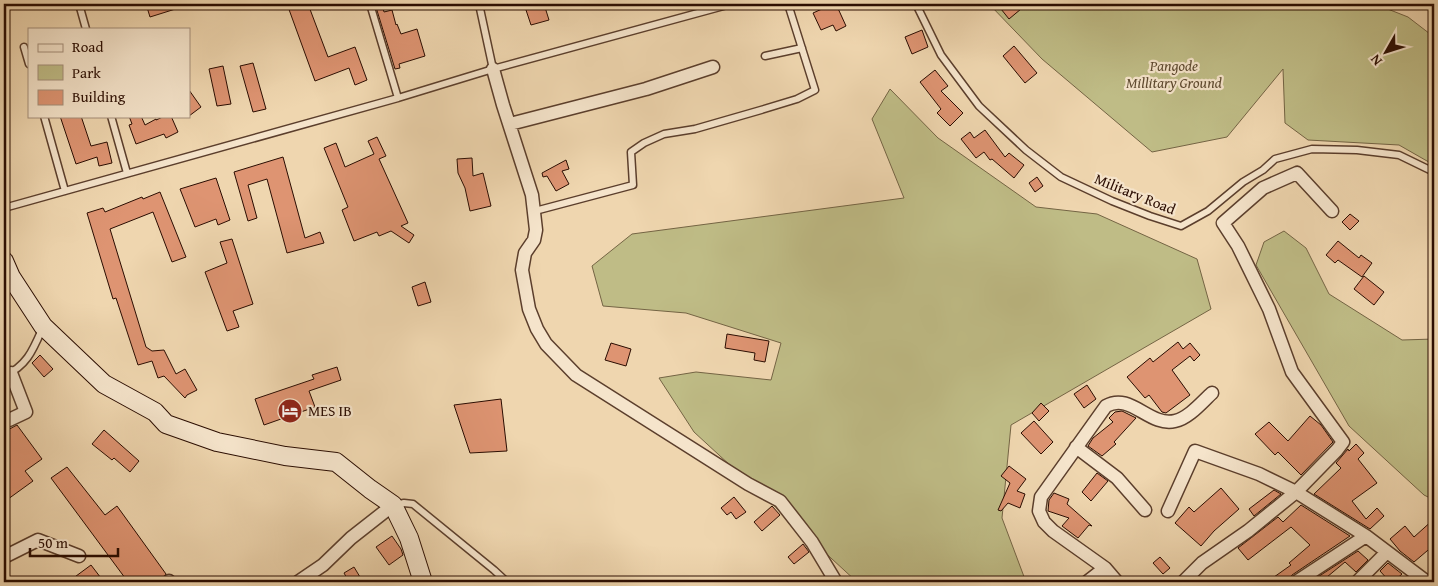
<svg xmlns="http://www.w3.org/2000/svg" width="1438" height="586" viewBox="0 0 1438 586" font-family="'Gentium Book Plus',serif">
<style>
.green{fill:#bfbc86;stroke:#746444}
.building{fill:#de9472;stroke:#2a0c01}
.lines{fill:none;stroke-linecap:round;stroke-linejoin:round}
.service-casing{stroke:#5b3e2c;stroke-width:9}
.minor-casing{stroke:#5b3e2c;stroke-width:15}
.secondary-casing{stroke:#2a0c01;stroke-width:20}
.service{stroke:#f5e4cb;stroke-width:6}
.minor{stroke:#f5e4cb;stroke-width:12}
.secondary{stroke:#f5e4cb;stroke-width:18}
.labels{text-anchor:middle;stroke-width:4.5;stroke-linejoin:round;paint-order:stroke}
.park-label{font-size:15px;font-style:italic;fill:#5e4a30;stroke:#f5e4cb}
.street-label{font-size:15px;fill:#2a0c01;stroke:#f5e4cb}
.poi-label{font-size:15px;fill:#2a0c01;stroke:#f5e4cb;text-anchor:start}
</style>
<rect width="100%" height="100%" fill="#efd6af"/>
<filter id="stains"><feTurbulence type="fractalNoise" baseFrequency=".004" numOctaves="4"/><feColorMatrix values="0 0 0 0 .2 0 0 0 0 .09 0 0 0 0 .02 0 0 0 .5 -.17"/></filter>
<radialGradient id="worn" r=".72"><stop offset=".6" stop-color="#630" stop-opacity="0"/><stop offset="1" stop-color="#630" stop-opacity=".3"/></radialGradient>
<path class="green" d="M989,4H1259L1261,9L1260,4H1375L1408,17L1434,37V165L1399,145L1308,140L1285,123L1283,69L1227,137L1152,152L1042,59Z
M890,89L938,138L1036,207L1097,214L1197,259L1211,309L1011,425L1002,518L1026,582H857L694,432L659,378L696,372L771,380L781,343L686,313L603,306L592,266L632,234L904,198L872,119Z
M1284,231L1306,248L1329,294L1402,340L1434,339V500L1424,495L1349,426L1256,265L1264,242Z"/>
<path class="building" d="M146,4H185V6L150,17Z
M287,4H308L328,57L355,47L367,80L355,85L349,68L315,81Z
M375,4H382L384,12L392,10L396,25L397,24L401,34L417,29L425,56L399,64L400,68L395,69Z
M524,4H544L549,20L531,25Z
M833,4H836L846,26L836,31L833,25L821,30L813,13Z
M997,4H1027L1009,19Z
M922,30L928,47L912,54L905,37Z
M1014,46L1037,73L1025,83L1003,56Z
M253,63L266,109L253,112L240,66Z
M223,66L231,104L217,106L209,69Z
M935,70L948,86L941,91L963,113L950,126L937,113L941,109L920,82Z
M189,90L201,107L189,116Z
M60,116H81L91,146L107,142L112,163L99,166L97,157L76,164Z
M129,116H141L145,125L156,119V120L165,116H171L178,132L166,138L164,134L136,144L129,125L132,124Z
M985,130L1005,157L1009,153L1024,165L1014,178L992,159L990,160L984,152L976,158L961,139L970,132L974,138Z
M377,137L386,156L379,159L408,223L401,226L414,235L409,243L391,231L379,236L377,232L354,241L342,210L348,207L324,148L336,143L345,167L374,154L368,141Z
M283,157L305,238L320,232L324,243L287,253L267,179L248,185L257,218L248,221L234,172Z
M472,158L473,176L483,173L491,206L470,211L465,188L458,173L457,159Z
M566,160L569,169L562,171L569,184L556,191L547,176L543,177L542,173Z
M1037,177L1043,186L1035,192L1029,183Z
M216,178L230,220L218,225L216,219L195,227L180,189Z
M160,192L186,257L172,262L153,212L110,229L146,347L152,351L164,350L176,374L185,369L197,390L187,395L185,398L164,376L158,378L152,361L138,365L116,298L113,299L87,213L103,208L105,212L142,197L143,199Z
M1350,214L1359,221L1350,230L1342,222Z
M232,239L253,304L233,311L239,327L227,331L205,272L227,263L220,242Z
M1338,241L1359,258L1361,255L1372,263L1362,277L1338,260L1335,263L1326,255Z
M1364,276L1384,292L1374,305L1354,289Z
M425,282L431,302L418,306L412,287Z
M727,334L769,341L765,362L754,360L755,353L725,348Z
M1178,342L1183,349L1190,343L1200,355L1194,361L1190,356L1172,370L1190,395L1166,413L1162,412L1149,395L1145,398L1127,377L1150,358L1153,362Z
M611,343L631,349L626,366L605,360Z
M40,355L53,369L44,377L32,363Z
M337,367L341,380L309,391L315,407L264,425L255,399L314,379L312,375Z
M1087,385L1096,399L1084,408L1074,394Z
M501,399L507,451L470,453L454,405Z
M1041,403L1049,411L1039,421L1032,413Z
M1122,411L1136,418L1114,442L1116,444L1102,456L1088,446L1093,438L1113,422L1109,418L1115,412Z
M1310,416L1321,425L1333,442L1301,475L1278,452L1275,455L1255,434L1269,422L1288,441Z
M1034,421L1053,442L1041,454L1021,433Z
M17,425L42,459L25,471L33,481L4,502V432Z
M104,430L139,461L130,472L114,458L112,460L92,444Z
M1356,444L1364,453L1358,459L1377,483L1352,501L1366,519L1377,508L1384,516L1370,529L1314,494L1341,468L1336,463L1348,449L1349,451Z
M1009,466L1026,479L1017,491L1025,494L1020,508L1008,503L1001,511L998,510L1010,483L1001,476Z
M67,467L105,515L117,506L166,574L161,580L158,582H128L51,478Z
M1097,473L1108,481L1091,501L1082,492Z
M1221,488L1239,509L1214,531L1201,546L1175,523L1189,507L1194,512Z
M1274,490L1281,494L1254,516L1249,509Z
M1054,493L1069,499L1067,504L1092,526L1089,525L1078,538L1062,526L1069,518L1048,511L1049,500Z
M734,497L746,512L736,519L731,512L727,515L721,508Z
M1301,505L1350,536L1292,575L1288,582H1267L1291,565L1289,563L1310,545L1291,527L1248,560L1238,548L1278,517L1283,522Z
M772,506L780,515L762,531L754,522Z
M1434,519V545L1414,562L1400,551L1390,539L1405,526L1414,537Z
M392,536L401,549L403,555L389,565L376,547Z
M803,544L809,552L794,564L788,557Z
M1358,551L1368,560L1356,572L1345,562L1321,582H1310Z
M1160,557L1170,568L1163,574L1153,563Z
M1388,563L1402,574L1393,582H1390L1380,571Z
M91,565L104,582H68Z
M354,567L363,582H349L344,573Z"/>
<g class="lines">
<defs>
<path id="service" d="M79,4L86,29
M370,4L398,98
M479,4L493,69
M916,4L941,55L979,106L1026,150L1061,177L1112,201L1150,216L1181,226L1208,211L1243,182L1263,170L1275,159L1312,149L1357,150L1399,155L1434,172
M24,47L29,64
M765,56L802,48
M44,116L65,191
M111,116L127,173
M4,208L398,98L493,69L731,4
M535,211L633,185L631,152L644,143L664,134L695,129L761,110L797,99L815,90L788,4
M4,376C27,366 33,350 43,327
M395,505L404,503L413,504L494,570L507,582"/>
<path id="minor" d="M493,69L503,105L532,195L536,230L534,240L525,253L522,270L529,309L537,329L546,344L576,375L748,484L780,501L812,542L836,582
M510,124L646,89L713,67
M9,420L26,412L11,373
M1076,447L1117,478L1145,510
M1168,511L1195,451L1259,474L1296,492L1337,450L1343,442L1292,372L1269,309L1238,246L1223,223L1263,188L1297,173L1332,211
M4,557L38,540L79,556
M169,582V581
M298,582L323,565L351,538L393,505
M1087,582L1105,568
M1117,582L1105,568L1053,531L1044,522L1039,511L1041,497L1106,406C1131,392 1149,427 1175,421C1189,418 1202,402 1212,393
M1183,582L1202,563L1248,531L1296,492L1366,536L1427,582
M1296,582L1366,536
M1357,582L1387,552"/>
<path id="secondary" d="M4,261L11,277L43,326L104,384L155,412L166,424L217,442L285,456L336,462L370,489L393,505L409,538L423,582"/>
</defs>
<use href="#service" class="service-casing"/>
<use href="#minor" class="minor-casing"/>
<use href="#secondary" class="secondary-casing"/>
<use href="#service" class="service"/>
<use href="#minor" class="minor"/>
<use href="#secondary" class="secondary"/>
</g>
<defs>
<symbol id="hotel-disc" viewBox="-11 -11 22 22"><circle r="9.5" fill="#8f2418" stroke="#f5e4cb"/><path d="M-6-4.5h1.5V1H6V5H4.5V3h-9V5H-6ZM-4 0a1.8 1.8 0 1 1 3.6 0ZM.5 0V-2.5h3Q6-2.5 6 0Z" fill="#fff"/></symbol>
</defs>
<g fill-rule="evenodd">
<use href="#hotel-disc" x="276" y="397" width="28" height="28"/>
</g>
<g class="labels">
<g class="park-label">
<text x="1174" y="71">Pangode<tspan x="1174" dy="17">Millitary Ground</tspan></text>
</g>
<g class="street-label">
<text transform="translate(1135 194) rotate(22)" y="5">Military Road</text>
</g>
<g class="poi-label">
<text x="308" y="416">MES IB</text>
</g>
</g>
<rect width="1438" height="586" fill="none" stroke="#efd6af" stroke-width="20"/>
<rect x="5" y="5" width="1428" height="576" fill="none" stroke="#2a0c01" stroke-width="2.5"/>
<rect x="10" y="10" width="1418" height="566" fill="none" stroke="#2a0c01"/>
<rect x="28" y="28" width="162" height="90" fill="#f5e4cb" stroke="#a48e7a"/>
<rect x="38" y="44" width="25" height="8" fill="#f5e4cb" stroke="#a48e7a"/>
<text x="72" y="52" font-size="15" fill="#2a0c01">Road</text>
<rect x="38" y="65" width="25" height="15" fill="#bfbc86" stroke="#a48e7a"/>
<text x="72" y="78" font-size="15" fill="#2a0c01">Park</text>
<rect x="38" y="90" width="25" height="15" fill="#de9472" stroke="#a48e7a"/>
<text x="72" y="102" font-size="15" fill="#2a0c01">Building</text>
<g transform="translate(1386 52) rotate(231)" stroke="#f5e4cb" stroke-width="4" paint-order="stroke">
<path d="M0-4L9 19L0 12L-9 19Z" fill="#2a0c01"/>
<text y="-8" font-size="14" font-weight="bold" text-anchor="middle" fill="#2a0c01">N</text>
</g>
<path d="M30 548v8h88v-8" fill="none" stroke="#2a0c01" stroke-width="2.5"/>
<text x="38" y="548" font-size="15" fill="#2a0c01" stroke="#f5e4cb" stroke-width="4" paint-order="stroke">50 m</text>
<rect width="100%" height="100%" filter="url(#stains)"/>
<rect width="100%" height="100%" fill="url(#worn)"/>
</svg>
